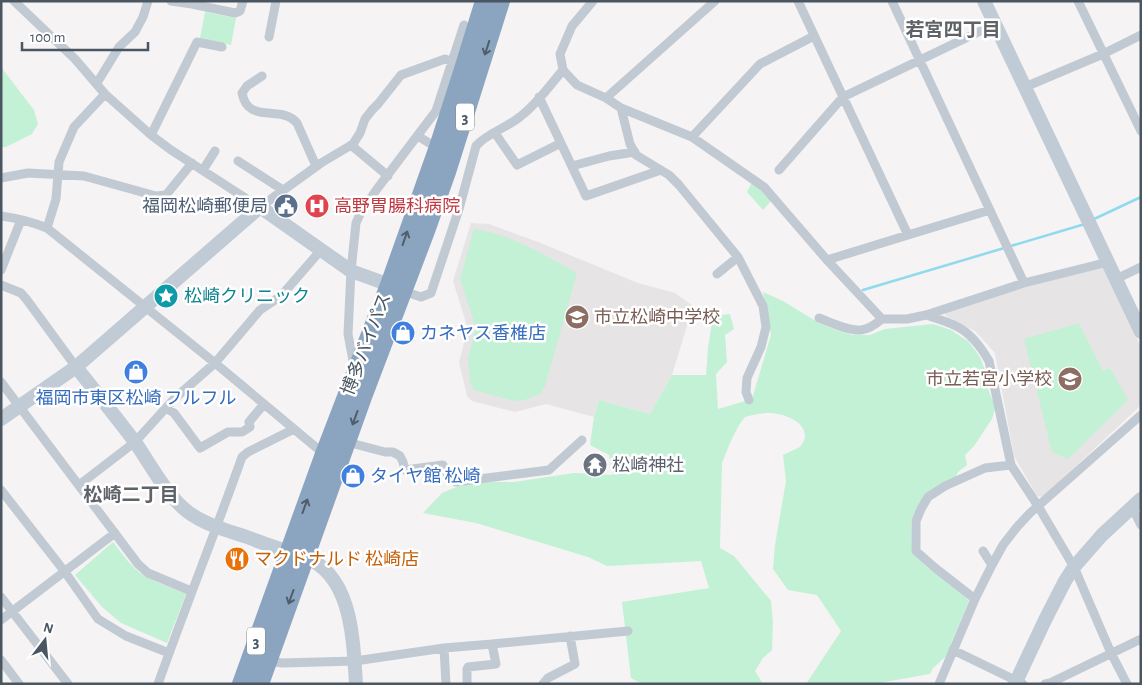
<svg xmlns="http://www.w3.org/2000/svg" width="1142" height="685" viewBox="0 0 1142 685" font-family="'Alegreya Sans','Noto Sans JP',sans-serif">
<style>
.education{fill:#e6e4e5}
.green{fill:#c3f1d5}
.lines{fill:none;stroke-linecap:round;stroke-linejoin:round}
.stream{stroke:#90daee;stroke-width:2.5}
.street{stroke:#c1cad2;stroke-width:9}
.secondary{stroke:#c1cbd6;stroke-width:14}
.highway{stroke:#8ba5c1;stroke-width:18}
.oneway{stroke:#505e6b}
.labels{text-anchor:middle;stroke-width:5;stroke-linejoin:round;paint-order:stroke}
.shield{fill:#fff;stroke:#808990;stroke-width:1}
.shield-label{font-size:16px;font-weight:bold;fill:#4a5661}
.service-label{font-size:18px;fill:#4e5e75;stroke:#fff;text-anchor:end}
.health-label{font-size:18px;fill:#be3a42;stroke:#fff;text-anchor:start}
.culture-label{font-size:18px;fill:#0d838f;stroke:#fff;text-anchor:start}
.education-label{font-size:18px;fill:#785e54;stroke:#fff;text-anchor:start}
.shop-label{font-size:18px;fill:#366cbe;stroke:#fff;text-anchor:start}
.street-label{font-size:18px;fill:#4a5661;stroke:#fff}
.worship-label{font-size:18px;fill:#5b616d;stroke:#fff;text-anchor:start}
.food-label{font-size:18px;fill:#c56008;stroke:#fff;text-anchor:start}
.neighbourhood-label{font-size:19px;font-weight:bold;fill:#5f6368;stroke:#fff}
</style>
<rect width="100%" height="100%" fill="#f5f3f3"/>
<path class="education" d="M471,223L489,224L538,242L638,283L675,293L693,306L672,375L650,414L599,400L594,417L546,404L515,412L472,401L467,396L459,362L468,329L453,281Z
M1098,266L1104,269L1141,347V405L1043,497L1037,496L1014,456L995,353L975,331L946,316L944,311Z"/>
<path class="green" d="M205,12L236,18L231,45L200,38Z
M1,67L34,110L38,124L32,134L6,147H1Z
M752,182L764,191L771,201L763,210L747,192Z
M474,229C511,234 544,255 577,273L545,386L540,394L524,400L514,401L474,390L470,382L468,359L476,328L460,279Z
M763,292L783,301L819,323L836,330L853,335H870L885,329L933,324L951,330L969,342L980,357L985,370L988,389L995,406V409L992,419L974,446L965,455L967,465L958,472L955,479L925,496L911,520L912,553L928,568L964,596L969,601L951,643L953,650L933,668L930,674L879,683V684H806L841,631L817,595L788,590L773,569L775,545L786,481L783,455L800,447C802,444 805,440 805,436C805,420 781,413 769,413C761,413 752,415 745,417L739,425L730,443L722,463L720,548L734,556L771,601L773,623L772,650L763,658L755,671L763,684H642L631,678L622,602L709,588L701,561L607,566L588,557L476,523L423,513L442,493L468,482H514L574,473L613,475L609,455L590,445L594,417L599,400L650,414L672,375H706L708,348L713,316L730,314L734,329L725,335L727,362L716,374L718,409L752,399L771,335Z
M1079,323L1103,371L1110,368L1128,400L1068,459L1052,452L1024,339Z
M113,542C121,552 129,564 139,572C153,582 170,587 186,594L167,643L121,623L102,607L75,575Z"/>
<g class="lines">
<path class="stream" d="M1092,220L1141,197
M863,290L1085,224"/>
<path class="street" d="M14,1L75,59L105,94L151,135L171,150L250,201L260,207L321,163L353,144L360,133L365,119L372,110L378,104L401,75L445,59L464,66
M171,1L192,4L235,13L240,11L243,1
M593,1L572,26L560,54L563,70L577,85L606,98L621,108L692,137L764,187L827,260L882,319H907L926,315L1024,283L1108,262
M798,1L908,235
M892,1L1024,283
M1078,1L1141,131
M269,37L276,1
M262,76L247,86L242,93C248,125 281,104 297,123L316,166
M97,83L119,47L135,32L143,17L148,1
M1025,87L1103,54L1141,35
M539,97L586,196L661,170
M606,98L715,1
M621,108L630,144L636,155L669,175L679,185L738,257L763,306L766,327L761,347L747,378L746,392L749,400
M495,133L517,165L561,143
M151,135L197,42L222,47
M418,136L429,143L438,147
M692,137L760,64L814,36
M351,145L388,176
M238,161L283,190
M572,166L609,156L635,152
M203,170L215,151
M779,170L843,97L995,24
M1,178L28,173L84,176L156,196L166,195L192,163
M1,216C17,218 32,222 47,228L215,363L324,454
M47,228L56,199L59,162L74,127L105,94
M827,260L908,235L990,210
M1,270L21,220
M717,274L738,257
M1116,279L1141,267
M1,285L21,293L27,300L76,367
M403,291L421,297L431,293L459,209L476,146C487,133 507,128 521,116C537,104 550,85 563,70
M926,315C935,318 946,321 956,326C971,333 981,347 989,361L1011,465L1038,506L1074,567L1111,653L1127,684
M819,318C830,322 848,331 861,330C869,329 876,324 882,319
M354,366L348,334L351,271L356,223L361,212L377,189L436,111L464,25
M1,382L138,564L148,573L191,591
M166,408L174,413L200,448L228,432H242L250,427L249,422L264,404
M347,442L385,452H393L400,456L403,462L405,470L443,465L450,479L456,482L549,470L582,440
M79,485L135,442L174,399L215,363L260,310L281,296L321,250
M1,490L65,572L98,619L126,636L169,653
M1132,507L1141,525
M983,551L992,565
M1,597L68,684
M975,599L934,567L916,551V521L921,509L928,497L945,486L985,468L1011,465
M1,620L115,533
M444,648L446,684
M953,650L1023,684
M1,660L19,684
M268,661L282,663L355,661L444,648L492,644L628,631
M158,684C185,608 215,533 242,457L248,452L294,429
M467,684V669L468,667L496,664L492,644
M543,684L548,678L575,664L570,636
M939,684L975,599L992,565L1003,545L1017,527L1030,513L1141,415
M1045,684L1050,683L1141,639"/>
<path class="secondary" d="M984,1L1141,332
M76,367C96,392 116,417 135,442C151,465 166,495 188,512C204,524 225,530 244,536C258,541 272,547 287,551C293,553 299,554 305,557C353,576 353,641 356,684
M1,419L76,367L260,207L351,271L398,288
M1015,684L1045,620L1065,581L1074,567L1102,535L1141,499"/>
<path class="highway" d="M241,684L324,454L389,285L438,147L464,66L484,1
M260,684L363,397L426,231L447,172L501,1"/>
</g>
<defs><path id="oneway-shaft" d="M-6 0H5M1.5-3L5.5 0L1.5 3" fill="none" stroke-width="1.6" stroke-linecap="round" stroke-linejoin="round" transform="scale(1.25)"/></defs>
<g class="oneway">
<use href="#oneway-shaft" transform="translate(487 48) rotate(108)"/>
<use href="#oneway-shaft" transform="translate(405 238) rotate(-71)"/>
<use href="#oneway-shaft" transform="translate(355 418) rotate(110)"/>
<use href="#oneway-shaft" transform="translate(305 506) rotate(-70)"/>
<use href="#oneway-shaft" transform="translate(291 597) rotate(110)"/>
</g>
<defs>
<symbol id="civic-disc" viewBox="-11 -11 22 22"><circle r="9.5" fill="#5c6f8a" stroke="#fff"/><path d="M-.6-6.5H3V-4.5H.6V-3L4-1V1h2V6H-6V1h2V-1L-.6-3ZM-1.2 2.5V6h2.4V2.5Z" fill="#fff"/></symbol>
<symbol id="hospital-disc" viewBox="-11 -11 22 22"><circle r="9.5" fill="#e0444e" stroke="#fff"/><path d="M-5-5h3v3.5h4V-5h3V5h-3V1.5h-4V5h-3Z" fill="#fff"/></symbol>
<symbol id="sight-disc" viewBox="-11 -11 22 22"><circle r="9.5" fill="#0f9aa8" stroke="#fff"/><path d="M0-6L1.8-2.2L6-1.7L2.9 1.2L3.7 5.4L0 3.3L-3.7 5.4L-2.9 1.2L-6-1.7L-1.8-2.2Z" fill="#fff"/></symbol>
<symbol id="school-disc" viewBox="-11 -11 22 22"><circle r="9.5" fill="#8d6e63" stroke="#fff"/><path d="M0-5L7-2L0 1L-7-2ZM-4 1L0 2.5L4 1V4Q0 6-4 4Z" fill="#fff"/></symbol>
<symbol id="shop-disc" viewBox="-11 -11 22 22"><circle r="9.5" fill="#3f7fe0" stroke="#fff"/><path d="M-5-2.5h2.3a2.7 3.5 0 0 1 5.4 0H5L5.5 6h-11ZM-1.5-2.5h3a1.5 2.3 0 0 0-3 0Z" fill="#fff"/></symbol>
<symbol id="temple-disc" viewBox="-11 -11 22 22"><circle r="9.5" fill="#6b7280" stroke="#fff"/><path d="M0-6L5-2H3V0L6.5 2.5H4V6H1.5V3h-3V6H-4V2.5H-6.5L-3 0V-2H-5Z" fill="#fff"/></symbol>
<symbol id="restaurant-disc" viewBox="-11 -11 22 22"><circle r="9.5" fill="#e8710a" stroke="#fff"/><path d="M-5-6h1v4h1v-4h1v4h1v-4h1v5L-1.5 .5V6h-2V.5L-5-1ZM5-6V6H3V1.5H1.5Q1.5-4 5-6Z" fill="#fff"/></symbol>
</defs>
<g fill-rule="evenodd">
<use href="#civic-disc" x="272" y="192" width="28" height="28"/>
<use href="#hospital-disc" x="303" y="192" width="28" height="28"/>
<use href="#sight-disc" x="152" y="282" width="28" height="28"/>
<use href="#school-disc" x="563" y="303" width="28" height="28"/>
<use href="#shop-disc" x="389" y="319" width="28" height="28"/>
<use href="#shop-disc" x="122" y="358" width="28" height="28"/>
<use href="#school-disc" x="1056" y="365" width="28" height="28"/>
<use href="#temple-disc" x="581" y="451" width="28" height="28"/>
<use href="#shop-disc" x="339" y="462" width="28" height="28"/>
<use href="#restaurant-disc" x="223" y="545" width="28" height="28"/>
</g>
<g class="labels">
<g class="shield">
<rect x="456" y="103.5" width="18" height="27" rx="4"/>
<rect x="247" y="627.5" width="18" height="27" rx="4"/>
</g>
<g class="shield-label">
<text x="465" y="123">3</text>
<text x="256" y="647">3</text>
</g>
<g class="service-label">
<text x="268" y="212">福岡松崎郵便局</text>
</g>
<g class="health-label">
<text x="334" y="212">高野胃腸科病院</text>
</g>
<g class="culture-label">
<text x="184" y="302">松崎クリニック</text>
</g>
<g class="education-label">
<text x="594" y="323">市立松崎中学校</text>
<text x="1052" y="385" text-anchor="end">市立若宮小学校</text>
</g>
<g class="shop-label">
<text x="420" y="339">カネヤス香椎店</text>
<text x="136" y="404" text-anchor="middle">福岡市東区松崎 フルフル</text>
<text x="370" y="482">タイヤ館 松崎</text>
</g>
<g class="street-label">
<text transform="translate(366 344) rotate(-69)" y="6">博多バイパス</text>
</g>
<g class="worship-label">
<text x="612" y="471">松崎神社</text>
</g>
<g class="food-label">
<text x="254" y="565">マクドナルド 松崎店</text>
</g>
<g class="neighbourhood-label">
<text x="953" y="36">若宮四丁目</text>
<text x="131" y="501">松崎二丁目</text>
</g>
</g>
<rect width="1142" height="685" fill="none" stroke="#4a5661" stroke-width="5"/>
<g transform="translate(45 640) rotate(16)" stroke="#ffffff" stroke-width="4" paint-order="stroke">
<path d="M0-4L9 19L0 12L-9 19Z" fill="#4a5661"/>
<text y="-8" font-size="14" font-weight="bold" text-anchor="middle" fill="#4a5661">N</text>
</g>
<path d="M22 42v8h126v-8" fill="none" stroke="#4a5661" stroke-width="2.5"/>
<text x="30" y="42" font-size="15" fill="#4a5661" stroke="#ffffff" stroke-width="4" paint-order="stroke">100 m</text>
</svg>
